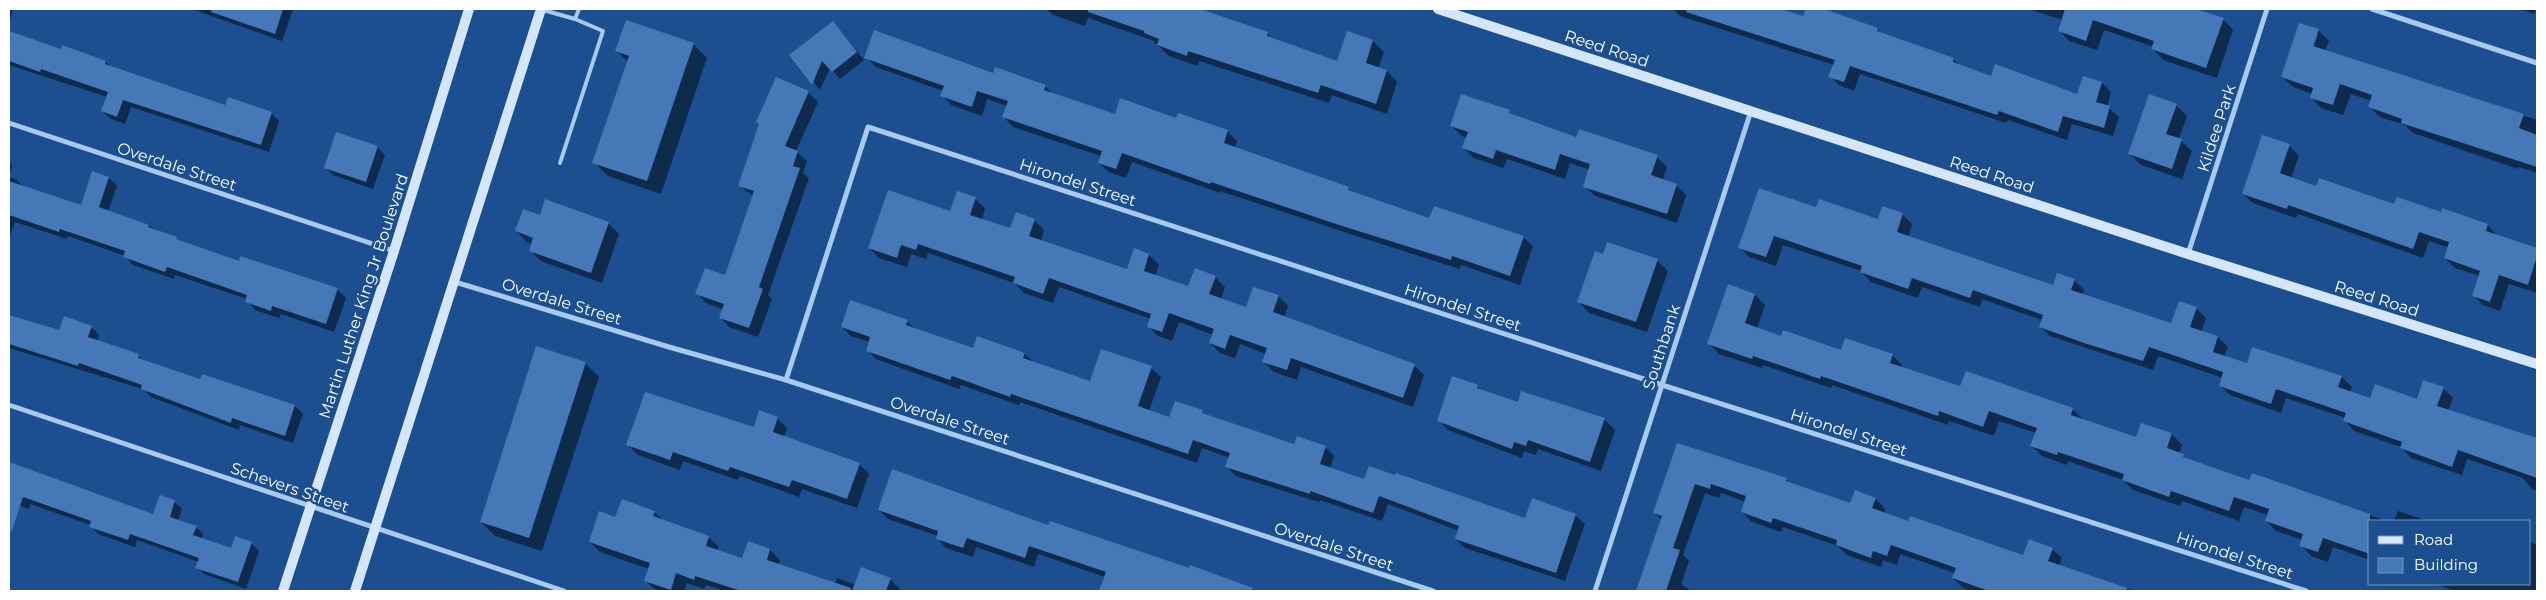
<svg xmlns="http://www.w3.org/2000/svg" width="2546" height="600" viewBox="0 0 2546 600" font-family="Montserrat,sans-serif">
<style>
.shadow{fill:#0007;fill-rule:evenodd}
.building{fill:#4478b7}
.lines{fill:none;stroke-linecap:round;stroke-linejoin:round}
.lane{stroke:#a9c9ee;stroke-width:4}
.street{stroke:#a9c9ee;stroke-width:5}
.secondary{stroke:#d6e6fa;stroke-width:10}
.labels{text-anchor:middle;stroke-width:5;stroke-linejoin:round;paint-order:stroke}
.street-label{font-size:16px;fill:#fff;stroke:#1b4f8f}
</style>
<rect width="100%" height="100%" fill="#1b4f8f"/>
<path class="shadow" d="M9,9H13L9,23Z
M192,9H293L282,41Z
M1046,9H1198L1267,33L1274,40L1338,62L1348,33L1373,41L1384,52L1378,68L1387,71L1397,82L1387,114L1332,95L1329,103L1199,61L1198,66L1169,56L1152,40L1088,18L1085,26L1053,15Z
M1673,9H1778L1804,18L1807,9H1820L1878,30L1883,35L1953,59L1961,66L1991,77L2078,96L2102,83L2111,92L2107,107L2119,117L2113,136L2072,124L2067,140L2008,120L2006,123L1860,74L1854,91L1839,85L1830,76L1834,65L1680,16Z
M2029,9H2193L2223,19L2233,30L2217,78L2163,60L2153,49L2154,47L2104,30L2097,50L2069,41L2059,30L2063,20Z
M2520,9H2537V11H2535L2534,14Z
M840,30L864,60L840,79L830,68L820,90L791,55Z
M2318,30L2329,41L2325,51L2537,120V173L2519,167L2518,169L2413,133L2405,125L2380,117L2370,107L2372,101L2351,94L2343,115L2321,108L2311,97L2312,94L2293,87L2282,77ZM2316,35H2318L2312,52L2310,51Z
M9,33L62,51L106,62L111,67L226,106L271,113L279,121L269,152L131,107L125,124L111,119L102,111L107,97L9,65Z
M693,44L707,58L661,194L608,176L594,162L628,62L617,51Z
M866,57L994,75L1045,86L1053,94L1116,115L1177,119L1179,115L1228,132L1237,141L1235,148L1348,188L1354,194L1430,220L1523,237L1533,246L1520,285L1461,265L1460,269L1347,233L1220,191V193L1132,162L1126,178L1109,172L1099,163L1101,156L1013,127L1004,117L1007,106L987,99L982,116L951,105L942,95L943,91L876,67Z
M808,92L818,102L796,151L807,161L803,173L809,178L768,295L772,299L758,337L729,327L720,317L723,309L706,303L697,293L726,277L753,196L740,186Z
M2176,105L2187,116L2179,139L2192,151L2182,179L2141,165L2130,154Z
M1509,112L1514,117L1577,138L1657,157L1667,167L1663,180L1676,185L1686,195L1677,223L1595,196L1584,186L1590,170L1570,163L1565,179L1507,159L1503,168L1474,158L1464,148L1467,138L1462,136L1452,126Z
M337,134L378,148L385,155L373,189L333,175L326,168Z
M2289,146L2299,155L2291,179L2317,188L2395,206L2488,225L2497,236L2537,250V293L2509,284L2500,311L2483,305L2473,295L2480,276L2455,268L2445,258L2449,248L2429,241L2423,258L2298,214L2296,218L2253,203L2243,194Z
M9,162L12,166L9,176Z
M9,177L17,180L25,188L81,207L109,178L117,186L108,212L149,226L180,242L239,262L337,289L346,298L334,332L281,314L279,318L255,310L247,299L175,275L174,279L133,265L125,256L68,236L67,239L15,222L9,238Z
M975,199L985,208L982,220L1011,230L1034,220L1044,230L1041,241L1128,270L1149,255L1159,265L1155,276L1189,288L1215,277L1225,287L1221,299L1247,309L1278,296L1288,306L1284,318L1414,365L1424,375L1413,407L1301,367L1297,380L1274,372L1264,362L1266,354L1240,344L1235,358L1220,353L1210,343L1213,335L1179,322L1172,341L1158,336L1148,326L1151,319L1059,287L1053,303L1024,293L1014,283L928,253L926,259L911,254L907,267L879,258L869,248L951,212Z
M1817,209L1878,221L1902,214L1912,224L1908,238L2054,286L2074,280L2084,290L2082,295L2172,325L2196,308L2206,318L2201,332L2218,337L2228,347L2224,357L2247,365L2253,348L2342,377L2352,387L2350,392L2371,400H2418L2443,388L2453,398L2448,411L2536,439L2537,436V491L2532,489L2523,478L2467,459L2462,475L2411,458L2401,447L2354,431L2345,421L2346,418L2286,398L2281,413L2230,395L2220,385L2223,378L2158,356L2153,370L2050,336L2040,326L2042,320L1982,299L1980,307L1922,287L1918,298L1871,282L1861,271L1783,245L1776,266L1749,257L1740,247Z
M540,217L608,223L619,234L602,283L541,261L530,250L533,244L527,242L516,231Z
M1604,255L1657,260L1668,271L1647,332L1589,313L1579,302Z
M1755,295L1765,305L1757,328L1782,337L1841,351L1892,355L1902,365L1901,368L1961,388L2072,409L2083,419L2137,438L2172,434L2182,445L2179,454L2188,460L2250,482L2253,474L2387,521H2370V560L2333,547L2328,562L2311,556L2301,545L2303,540L2276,531L2266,521L2268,515L2244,507L2239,521L2182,501L2180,506L2133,490L2123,480L2068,461L2067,465L2042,456L2032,446L2036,433L1999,421L1994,436L1949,421L1948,425L1832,385L1831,388L1763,365L1762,368L1719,354L1709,343Z
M9,316L60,332L91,327L99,335L97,342L138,356L144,361L201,381L203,376L295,406L303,414L293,443L240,425L239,430L151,397L143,389L9,348Z
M907,321L915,329L973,349L977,338L1025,354L1034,363L1091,383L1102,351L1151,368L1161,377L1149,411L1170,419L1202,412L1206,416L1295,446L1325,447L1334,456L1330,469L1365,481L1526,519L1575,515L1585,524L1565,581L1465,548L1456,539L1459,531L1388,504L1382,521L1320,500L1319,502L1236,476L1227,467L1230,458L1202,448L1197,463L1020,402L1019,405L961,385L959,389L876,359L867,350L870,342L851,336L842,327Z
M585,363L599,377L542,551L495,536L481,522Z
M1477,386L1482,391L1518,404L1522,393L1605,420L1615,430L1601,471L1538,449L1536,455L1524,451L1522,458L1448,430L1438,420Z
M777,418L787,428L784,437L859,464L869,474L857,508L802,489L799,497L740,476L738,480L683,461L680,470L638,455L628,445L755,428Z
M1678,444L1786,479L1791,484L1851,504L1856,492L1876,499L1885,509L1884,514L2024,556L2052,549L2062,558L2059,566L2135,591H1973L1963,588L1953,578L1955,573L1900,554L1897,565L1883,560L1881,567L1847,555L1838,546L1783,527L1781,532L1752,522L1742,512L1746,502L1721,493L1719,498L1705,493L1683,555L1689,561L1681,584L1691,591H1637L1662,520L1654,513Z
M9,464L154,515L174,502L182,509L178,521L196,527L203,534L202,539L231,550L235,538L252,544L259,551L246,589L204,574L197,567L199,562L137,540L135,547L98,534L91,525L30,504L29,509L16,504L13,511L9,510Z
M879,510L1049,527L1190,569L1191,567L1258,591H1101L1105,577L1038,554L1034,567L976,547L973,557L946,548L937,538L938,536L888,519Z
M2398,511L2428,521H2394Z
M654,512L664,521L708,537L719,547L717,551L743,560L770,550L780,560L778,565L835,584L837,578L856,585L890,579L900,589V591H725L706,585L704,589L687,583L684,591H657L645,581L649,569L600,552L590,542L616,519Z
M2530,542L2537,545V591H2455L2434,584H2530Z"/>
<path class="building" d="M212,9H283L275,34L211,12Z
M1088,9H1200L1268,32L1267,36L1337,61L1347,31L1373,40L1366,63L1387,70L1376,104L1321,85L1318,93L1188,51L1187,56L1157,45L1159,39L1144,33V31L1088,12Z
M1687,9H1781L1803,16L1806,9H1824L1878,28L1877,31L1954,58L1953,62L1991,76L1995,64L2077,94L2083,76L2102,82L2096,102L2110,106L2104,128L2063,116L2058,132L1999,111L1997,115L1850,66L1844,82L1828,77L1835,60L1686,12Z
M2065,9H2196L2224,18L2206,68L2151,49L2154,41L2093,20L2086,41L2058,31Z
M626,20L694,43L647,181L592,163L629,56L615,51Z
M833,21L857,52L832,72L822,61L812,85L789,55Z
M2299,23L2319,29L2313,46L2524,114L2519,128L2537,135V167L2401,123L2402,119L2368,107L2372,95L2340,84L2333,105L2310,98L2313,88L2281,77Z
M874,30L993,73L995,67L1046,85L1044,90L1115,114L1120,98L1176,118L1178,113L1228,130L1224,143L1349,187L1348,190L1429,218L1434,206L1524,236L1510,276L1452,256L1451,260L1336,224L1211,182L1210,184L1122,153L1116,169L1098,163L1102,151L1002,117L1008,101L977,91L972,107L940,96L944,86L864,58Z
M9,31L61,49L62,45L106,61L105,64L225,105L228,97L272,112L261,145L123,100L117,117L101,111L108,92L41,69L40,72L9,61Z
M776,77L809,91L785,146L798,151L793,166L800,168L759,287L763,289L749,328L719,318L724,304L695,294L705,268L725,275L754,191L738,186L759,124L756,122Z
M1461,94L1510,110L1509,113L1576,137L1579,129L1658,155L1651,175L1677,184L1667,214L1583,187L1590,164L1560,154L1555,170L1496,150L1493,159L1462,148L1468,132L1450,126Z
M2149,94L2177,104L2166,134L2182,139L2172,169L2128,154Z
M336,132L378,146L366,182L324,168Z
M2262,135L2290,144L2280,173L2316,186L2319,178L2394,204L2397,197L2441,212L2442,208L2488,224L2486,231L2537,248V256L2528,285L2499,275L2490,302L2472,296L2480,271L2444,258L2449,242L2419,232L2413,249L2288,205L2287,209L2242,194Z
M92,171L109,177L99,207L149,225L148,227L177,237L176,239L239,261L240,256L338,288L326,324L272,306L271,311L245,302L247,295L167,267L165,272L123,257L125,251L60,229L59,232L9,215V181L81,205Z
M1759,188L1816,207L1819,199L1878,219L1882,206L1903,213L1897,232L2053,285L2057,273L2075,279L2071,290L2171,323L2179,301L2197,307L2190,327L2218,336L2213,352L2247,363L2252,347L2342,376L2338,387L2370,398L2375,384L2417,399L2423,380L2444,387L2437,406L2537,438V478L2458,450L2452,467L2400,448L2402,442L2343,421L2346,413L2276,389L2271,404L2219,386L2223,372L2149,347L2143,361L2087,344L2039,327L2043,315L1973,290L1970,298L1912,278L1908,289L1860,272L1862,266L1774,236L1766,257L1738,248Z
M888,190L950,211L957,191L976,197L970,215L1010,228L1016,212L1035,219L1029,236L1127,269L1134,248L1149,254L1144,271L1188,286L1195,268L1216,276L1209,294L1246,307L1253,287L1279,295L1273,312L1415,364L1403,398L1291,358L1287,370L1262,362L1267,348L1230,335L1225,349L1209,343L1214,329L1169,313L1162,332L1147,327L1151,314L1049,278L1043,294L1013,283L1015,277L918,244L916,250L901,245L897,258L868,248Z
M545,199L609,222L591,273L529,251L533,238L515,231L523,209L540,215Z
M1607,242L1658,259L1636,322L1577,302L1595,251L1603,254Z
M1728,284L1755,294L1745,323L1781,336L1783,330L1841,350L1845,338L1893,354L1890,363L1960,386L1966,371L2073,408L2071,415L2136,437L2141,423L2172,433L2167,448L2184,454L2183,457L2249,480L2252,473L2370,514V554L2323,538L2318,552L2299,546L2303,534L2265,521L2269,509L2234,497L2229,511L2171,491L2169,497L2122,480L2124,474L2058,452L2057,455L2030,446L2037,428L1989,411L1983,427L1939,411L1938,416L1821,376L1820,379L1753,356L1752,359L1707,344Z
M850,300L908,320L906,325L973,348L977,336L1025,353L1023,358L1090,381L1101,349L1152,366L1138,406L1169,417L1175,401L1203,410L1202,413L1294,444L1297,436L1326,446L1320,464L1364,479L1369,466L1395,475L1396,473L1525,518L1532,498L1576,514L1556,573L1455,539L1459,526L1379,496L1373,513L1310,491V494L1225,467L1230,453L1193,440L1188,454L1011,394L1010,397L952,376L950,380L866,351L870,337L841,327Z
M9,315L59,330L64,316L92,326L88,337L139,354L138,358L200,379L202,374L295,405L285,436L232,418L231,423L141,389L142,385L79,363L78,366L9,344Z
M536,346L586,362L529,538L480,522Z
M1452,376L1478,385L1477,388L1518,402L1521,391L1605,418L1590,462L1528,440L1526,446L1514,442L1512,449L1437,421Z
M645,392L754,427L759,410L778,417L773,432L860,463L847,499L792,480L789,487L730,467L728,471L673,452L670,460L626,445Z
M1677,443L1787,478L1786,481L1850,503L1855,490L1876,498L1872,508L1908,521L1910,516L2023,555L2029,539L2053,548L2048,561L2127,588L2126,591H1989L1952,578L1956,568L1891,545L1887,556L1873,551L1871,558L1836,545L1837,540L1773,518L1771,523L1741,512L1746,496L1711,484L1710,489L1695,484L1673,548L1680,550L1666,591H1636L1662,516L1653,513Z
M9,462L153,514L160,495L175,500L170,517L197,526L193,535L231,548L235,536L252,542L238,582L195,568L199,558L130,534L128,540L89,527L91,521L23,497L12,531H9Z
M892,469L1048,525L1050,521L1189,568L1190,565L1253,588L1252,591H1099L1106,572L1029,546L1025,558L967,538L963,548L936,539L938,531L878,510Z
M622,499L655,511L653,516L709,536L706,546L742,558L748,541L770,549L767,560L851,588L850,591H741L695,576L694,580L676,573L671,590L644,581L650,563L589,542L599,511L615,517Z
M861,567L891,578L886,591H852Z"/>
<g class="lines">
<path class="lane" d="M543,10L575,19L603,31L560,163
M575,19L579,9"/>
<path class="street" d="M2372,9L2537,63
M9,123L394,251
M2188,254L2267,9
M455,282L669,347L786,380L1433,591
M786,380L868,127L1662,385L2306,591
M9,405L564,591
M1595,591L1751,111"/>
<path class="secondary" d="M1438,9L2188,254L2537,364
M283,591L394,251L469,9
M355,591L541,9"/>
</g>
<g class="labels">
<g class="street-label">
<text transform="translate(1607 48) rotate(18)" y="6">Reed Road</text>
<text transform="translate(2216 128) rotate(-72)" y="6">Kildee Park</text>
<text transform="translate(177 166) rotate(18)" y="6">Overdale Street</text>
<text transform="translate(1992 174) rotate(18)" y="6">Reed Road</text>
<text transform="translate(1078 182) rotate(18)" y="6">Hirondel Street</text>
<text transform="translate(363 296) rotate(-72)" y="6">Martin Luther King Jr Boulevard</text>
<text transform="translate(2377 298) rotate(17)" y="6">Reed Road</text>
<text transform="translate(562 301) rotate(17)" y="6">Overdale Street</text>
<text transform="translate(1463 307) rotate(18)" y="6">Hirondel Street</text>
<text transform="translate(1661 347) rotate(-72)" y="6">Southbank</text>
<text transform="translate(950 420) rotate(18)" y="6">Overdale Street</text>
<text transform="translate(1849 432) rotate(18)" y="6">Hirondel Street</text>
<text transform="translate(290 487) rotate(19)" y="6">Schevers Street</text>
<text transform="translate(1334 546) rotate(18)" y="6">Overdale Street</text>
<text transform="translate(2235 555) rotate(18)" y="6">Hirondel Street</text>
</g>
</g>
<rect width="2546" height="600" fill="none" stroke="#ffffff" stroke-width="20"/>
<rect x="2368" y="520" width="162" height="65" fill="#1b4f8f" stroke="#7695bc"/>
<rect x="2378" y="536" width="25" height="8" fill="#d6e6fa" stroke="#7695bc"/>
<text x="2414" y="545" font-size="15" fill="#ffffff">Road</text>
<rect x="2378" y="558" width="25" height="15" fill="#4478b7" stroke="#7695bc"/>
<text x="2414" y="570" font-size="15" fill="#ffffff">Building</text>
</svg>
